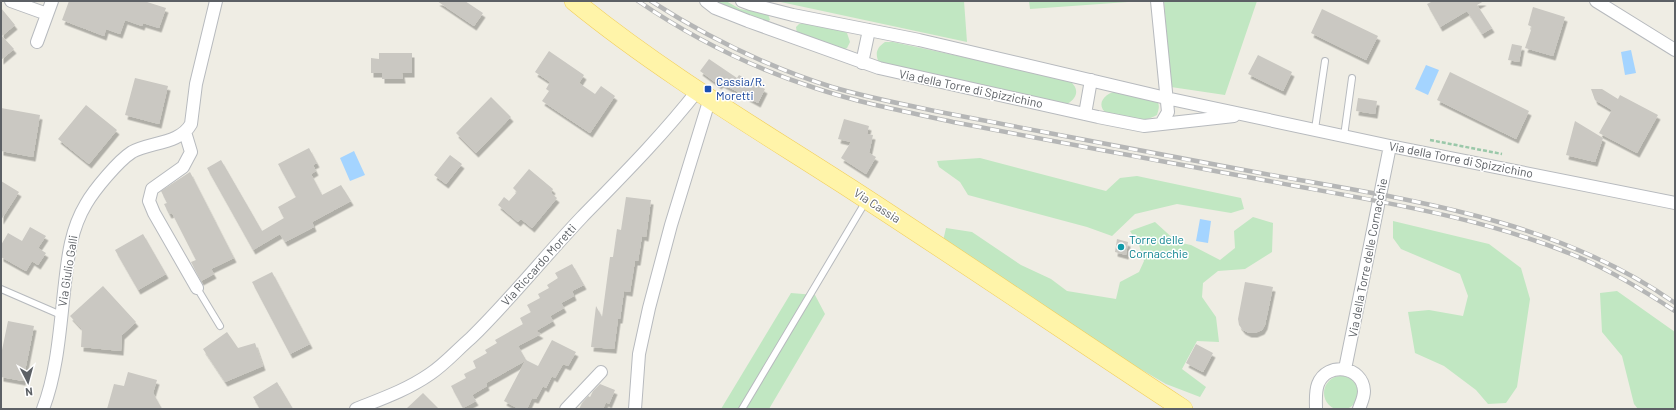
<svg xmlns="http://www.w3.org/2000/svg" width="1676" height="410" viewBox="0 0 1676 410" font-family="Barlow,sans-serif">
<style>
.green{fill:#c1e7c2}
.water{fill:#a4d4ff}
.building{fill:#cac8c2;filter:url(#shadow)}
.lines{fill:none;stroke-linecap:round;stroke-linejoin:round}
.lane-casing{stroke:#b7babe;stroke-width:8}
.street-casing{stroke:#b7babe;stroke-width:14}
.primary-casing{stroke:#f2ce5a;stroke-width:20}
.path{stroke:#9ac8a9;stroke-width:2.5;stroke-dasharray:4 2;stroke-linecap:butt}
.lane{stroke:#fff;stroke-width:6}
.street{stroke:#fff;stroke-width:12}
.primary{stroke:#fff4a9;stroke-width:19}
.rail-casing{stroke:#b5b6b6;stroke-width:4.5}
.rail{stroke:#fff;stroke-width:3;stroke-dasharray:9;stroke-linecap:butt}
.transit-dot{fill:#1a4fb4;stroke:#fff;stroke-width:1.5}
.culture-dot{fill:#0f9aa8;stroke:#fff;stroke-width:1.5}
.labels{text-anchor:middle;stroke-width:3;stroke-linejoin:round;paint-order:stroke}
.transit-label{font-size:12px;fill:#164399;stroke:#fff;text-anchor:start}
.street-label{font-size:12px;fill:#5c6065;stroke:#fff}
.culture-label{font-size:12px;fill:#0d838f;stroke:#fff;text-anchor:start}
</style>
<defs>
<filter id="shadow"><feDropShadow dx="2.5" dy="4.5" stdDeviation="0" flood-color="#0004"/></filter>
</defs>
<rect width="100%" height="100%" fill="#efede4"/>
<path class="green" d="M714,1H726L740,9L768,14L770,20L765,23Z
M776,1H964L967,42Z
M1029,1H1142L1030,9Z
M1164,1H1257L1225,95L1171,87Z
M803,23L843,31L847,33L850,42L847,48L841,51L797,34L796,27L799,24Z
M885,42H893L1066,79C1082,87 1078,101 1062,106L879,63C875,54 876,48 885,42Z
M1118,91C1127,93 1154,95 1158,103C1160,107 1158,111 1157,115C1153,117 1149,119 1145,119C1138,120 1112,118 1107,114C1094,104 1106,92 1118,91Z
M980,158L1106,191L1120,178L1137,176L1241,198L1244,209L1231,213L1177,204L1135,214L1112,236L1087,227L968,195L960,182L939,167L937,161Z
M1253,217L1273,223L1272,252L1245,269L1218,271L1203,283L1202,297L1216,317L1219,342L1197,341L1182,369L1206,387L1200,397L1166,384L1039,310L943,241L946,228L972,232L1021,265L1051,279L1067,291L1116,299L1120,282L1139,272L1144,261L1139,245L1130,231L1155,222L1177,242L1191,245L1220,260L1235,248L1234,231Z
M1393,221L1489,244L1521,268L1530,299L1517,387L1506,403L1488,404L1476,390L1444,366L1415,353L1408,312L1429,310L1463,316L1468,296L1460,274L1401,249L1393,238Z
M1617,291L1675,332V409H1638L1634,404L1622,356L1602,332L1600,293Z
M791,293L815,295L825,314L769,409H721Z
M1324 393a17 17 0 1 1 34 0a17 17 0 1 1-34 0Z"/>
<path class="water" d="M1631,50L1636,73L1625,75L1621,52Z
M1426,65L1439,70L1428,95L1415,89Z
M354,151L365,175L350,181L340,158Z
M1200,219L1211,221L1208,243L1196,241Z"/>
<path class="building" d="M69,1H144L166,8L159,28L143,23L142,26L125,20L120,34L106,29L104,36L62,20Z
M437,1H465L483,13L474,26Z
M1433,1H1484L1477,5L1492,28L1482,34L1467,11L1440,27L1427,4Z
M1533,7L1565,17L1553,56L1525,48L1532,27L1528,25Z
M1,8L15,25L2,36L14,49L1,60Z
M1322,9L1378,36L1366,60L1311,33Z
M1512,44L1522,46L1519,62L1508,60Z
M549,51L584,75L579,83L595,94L601,86L615,96L590,133L542,101L549,91L546,89L550,82L535,72Z
M379,53H412V73H402L403,79H382V73H371V58L379,59Z
M1258,55L1292,72L1283,91L1248,74Z
M709,59L737,78L739,75L765,89L758,103L721,83L719,85L700,71Z
M1450,72L1529,111L1516,139L1437,100Z
M135,78L168,86L159,124L125,115Z
M1591,89H1602L1618,99L1620,95L1658,115L1637,153L1599,133L1612,110L1595,100Z
M491,97L511,117L476,153L456,133Z
M1358,98L1377,101L1375,114L1356,111Z
M86,105L117,130L89,164L58,139Z
M1,108L40,115L33,157L1,151Z
M844,119L869,126L867,134L873,135L869,153L876,157L866,174L841,158L851,142L838,139Z
M1575,121L1603,138L1595,162L1566,155Z
M309,148L317,163L313,165L316,171L311,174L322,195L341,185L351,201L312,222L314,227L285,242L280,234L253,250L207,168L221,160L262,231L284,218L278,207L296,197L278,164Z
M450,155L462,164L446,184L434,175Z
M529,169L553,189L551,193L557,198L532,228L521,219L518,222L498,205L504,197L509,201L517,192L513,188Z
M190,172L234,258L211,269L214,274L201,281L191,262L196,260L172,213L169,214L164,204L167,203L161,191Z
M1,181L19,192L1,220Z
M626,197L651,200L646,237L642,236L638,261H635L630,292L624,291L620,319H618L614,349L591,347L596,306L602,317L610,257H613L617,229L621,230Z
M30,227L46,236L38,248L46,253L38,265L32,261L26,271L1,257V245L8,233L22,241Z
M143,234L166,274L138,290L115,250Z
M1117,239L1128,242L1126,255L1115,252Z
M572,264L584,285L572,291L574,296L561,303L564,308L550,316L553,321L536,331L541,334L518,346L526,360L538,366L552,340L576,352L568,366L563,364L555,378L552,376L546,388L543,386L536,399L532,398L527,409H519L504,401L525,361L486,383L487,386L472,395L476,401L463,408L451,386L466,378L464,374L476,368L473,361L487,353L485,350L497,343L495,340L523,324L520,318L531,312L527,305L540,298L538,294L549,288L547,285L558,278L555,273Z
M272,272L310,344L290,354L252,282Z
M1245,282L1273,287L1265,325L1262,330L1255,333H1249L1243,330L1239,325L1238,319Z
M103,286L136,322L122,335L121,351L81,347L82,329L70,316Z
M8,321L34,326L23,381L1,377V355Z
M227,332L238,348L255,343L263,366L225,382L203,349Z
M1196,344L1213,353L1203,372L1186,363Z
M128,372L157,380L153,393L162,409H107L114,384L124,386Z
M277,382L293,409H260L253,397Z
M600,384L615,390L609,404L606,402L603,409H579L582,403L588,396L590,397L593,391Z
M423,393L439,409H406Z"/>
<g class="lines">
<defs>
<path id="lane" d="M1315,129L1325,61
M1344,136L1352,78
M197,288L220,326
M1,289L61,315
M742,409L866,201"/>
<path id="street" d="M11,1L47,14
M706,1L715,8L748,21L879,68L1098,117L1144,126L1234,116
M742,1L750,4L793,15L919,40L1166,98L1390,146L1675,203
M1157,1L1168,112L1161,124
M1596,1L1675,50
M37,42L52,1
M862,63L869,30
M1085,114L1091,80
M185,132L191,152L183,167L152,189L149,201L154,213L197,288
M1345,369L1390,146
M43,409C58,370 60,325 65,283C68,256 71,229 86,204C94,190 118,161 132,152C150,142 180,144 191,124L196,84L216,1
M356,409C381,399 407,390 430,374C445,364 457,350 471,338C510,300 544,257 582,217C622,176 662,136 698,90
M566,409L601,372
M635,409L639,354L649,308L671,225L710,98
M1316,409C1316,401 1315,392 1318,384C1327,361 1363,366 1364,391C1364,398 1361,403 1359,409"/>
<path id="primary" d="M574,1C661,72 758,129 851,189C962,261 1072,336 1183,409"/>
</defs>
<use href="#lane" class="lane-casing"/>
<use href="#street" class="street-casing"/>
<use href="#primary" class="primary-casing"/>
<path class="path" d="M1430,140L1502,154"/>
<use href="#lane" class="lane"/>
<use href="#street" class="street"/>
<use href="#primary" class="primary"/>
<defs>
<path id="rail" d="M638,1C692,38 753,68 815,88C860,103 907,112 953,122C1058,142 1164,162 1269,181C1374,201 1484,216 1583,259C1615,273 1646,292 1675,311
M651,1C707,37 768,67 832,87C869,98 907,105 945,113C1050,133 1155,154 1260,173C1402,199 1553,217 1675,303"/>
</defs>
<use href="#rail" class="rail-casing"/>
<use href="#rail" class="rail"/>
</g>
<rect class="transit-dot" x="704" y="85" width="8" height="8" rx="2"/>
<circle class="culture-dot" cx="1121" cy="247" r="4"/>
<g class="labels">
<g class="transit-label">
<text x="716" y="86">Cassia/R.<tspan x="716" dy="14">Moretti</tspan></text>
</g>
<g class="street-label">
<text transform="translate(971 89) rotate(12)" y="4">Via della Torre di Spizzichino</text>
<text transform="translate(1461 160) rotate(11)" y="4">Via della Torre di Spizzichino</text>
<text transform="translate(877 206) rotate(33)" y="4">Via Cassia</text>
<text transform="translate(1368 258) rotate(-79)" y="4">Via della Torre delle Cornacchie</text>
<text transform="translate(539 265) rotate(-48)" y="4">Via Riccardo Moretti</text>
<text transform="translate(68 271) rotate(-81)" y="4">Via Giulio Galli</text>
</g>
<g class="culture-label">
<text x="1129" y="244">Torre delle<tspan x="1129" dy="14">Cornacchie</tspan></text>
</g>
</g>
<rect width="1676" height="410" fill="none" stroke="#5c6065" stroke-width="4"/>
<g transform="translate(28 382) rotate(174)" stroke="#ffffff" stroke-width="3" paint-order="stroke">
<path d="M0-3L7 15L0 10L-7 15Z" fill="#5c6065"/>
<text y="-6" font-size="11" font-weight="bold" text-anchor="middle" fill="#5c6065">N</text>
</g>
</svg>
